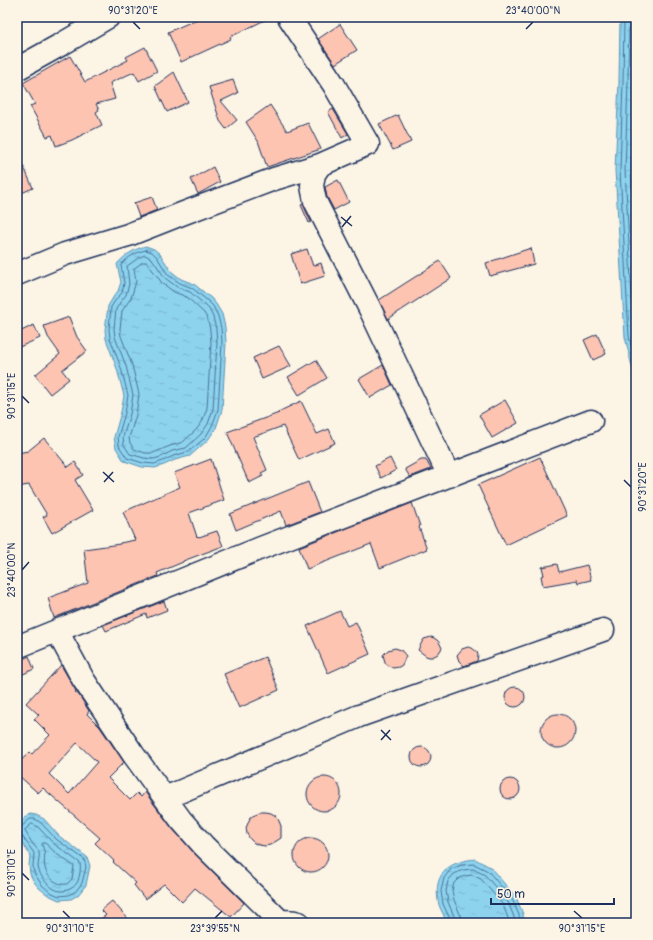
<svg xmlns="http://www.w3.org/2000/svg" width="653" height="940" viewBox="0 0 653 940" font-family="Pangolin,sans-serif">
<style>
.water{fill:url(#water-ripples);stroke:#5f91b4}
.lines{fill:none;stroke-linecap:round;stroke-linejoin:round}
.shore{stroke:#497198;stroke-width:1}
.building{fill:#fdc4b2;stroke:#1b2f5e;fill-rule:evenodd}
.minor-casing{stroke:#1b2f5e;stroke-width:25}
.minor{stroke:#fcf5e5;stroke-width:22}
.ticks{fill:none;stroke:#1b2f5e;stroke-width:1.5}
.neatline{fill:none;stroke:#1b2f5e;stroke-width:1.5}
.ticks-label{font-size:10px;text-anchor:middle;fill:#1b2f5e}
</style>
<defs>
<pattern id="water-ripples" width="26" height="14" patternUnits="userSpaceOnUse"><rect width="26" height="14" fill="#8dd3ee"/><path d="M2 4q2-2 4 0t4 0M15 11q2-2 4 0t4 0" fill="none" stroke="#79b5ce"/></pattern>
</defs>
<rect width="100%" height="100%" fill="#fcf5e5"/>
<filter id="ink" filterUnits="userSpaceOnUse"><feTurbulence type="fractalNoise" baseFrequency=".025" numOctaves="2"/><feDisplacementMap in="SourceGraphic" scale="8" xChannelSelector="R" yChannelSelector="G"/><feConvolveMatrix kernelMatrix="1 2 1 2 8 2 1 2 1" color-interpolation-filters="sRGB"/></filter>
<g filter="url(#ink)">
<path class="water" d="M620,17H636V384L625,337L615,170L619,82Z
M146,246L154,249L160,254L171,271L181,279L194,284L211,298L216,304L222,314L225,327L226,343L222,410L216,428L208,440L190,456L175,460L164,465L155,468L142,467L124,461L116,448L114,437L121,412L124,396L117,369L106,339L105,330L108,306L114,296L118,291L121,282L117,264C125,255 134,249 146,246Z
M30,814L36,815L44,819L59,836L87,857L90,866L86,885L78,895L71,899L59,900L48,895L39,888L34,882L30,874L29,866L30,855L17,836V825L25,817Z
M475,859L490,867L516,897L523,914L524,923H446C445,916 441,911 439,905C434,885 439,868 460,862C464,860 470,860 475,859Z"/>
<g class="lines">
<path class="shore" d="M624,17L623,82L620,170L629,336L636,367
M629,17L628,82L625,170L634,335L636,345
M635,17L634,82L631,170L636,268
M146,250L152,252L157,257L168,275L180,283L192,288L208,301L213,306L218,316L221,328L222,343L218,410L212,426L205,438L188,452L173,456L163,461L154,464L143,463L127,458L119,446L118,437L125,413L128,395L121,368L110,338L109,329L111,307L117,298L122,293L124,283L121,265C128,257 136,252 146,250Z
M145,255L149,257L153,260L165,278L177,287L190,292L204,304L209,309L213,317L216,329L217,343L213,409L208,424L201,434L186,448L172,451L161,457L154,459L144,458L130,454L124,445L123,437L130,414L133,395L126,366L115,337L114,329L116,309L121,301L126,295L129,284L127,266L137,259Z
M143,262H146L148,264L162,283L174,292L187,297L204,313L208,320L210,330L211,343L207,408L202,422L196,430L183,442L170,446L153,453H145L134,449L130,443L129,438L136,415L139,394L132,365L121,336L120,329L122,311L126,305L131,298L135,285L136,281L134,269Z
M32,824L38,827L53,843L80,863C81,868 80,875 78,881C75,887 70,890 63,891C52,892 40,878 38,867C38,862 40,857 39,852C38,849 35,847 33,844C30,840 28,836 25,831V830Z
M17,828L21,827L30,819H35L41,823L56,839L84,859L86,867L82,883L76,891L69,895L59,896L50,892L42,885L34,873L33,866L34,853L22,836L17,834
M43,843H45L58,855L74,866L72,879L67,884C57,886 47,877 45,868C43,859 47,855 42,845Z
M450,923L449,917L443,904L441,891L444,878L451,869L462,865L474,864L488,871L512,899L519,915L520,923
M455,923L454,916L448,902L446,891L448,881L454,874L463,870L473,869L485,875L508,902L514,917L515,923
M461,923L460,914L454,900L452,891L454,883L458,879L465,876L472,875L481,879L503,905L508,918L509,923"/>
</g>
<path class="building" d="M202,17H271L230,37L231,39L181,62L168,32Z
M340,24L357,50L335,64L318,39Z
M145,47L157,71L139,81L134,72L110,83L115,99L96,104L99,110L96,112L102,125L72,140L56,146L52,135L47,137L30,106L35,104L23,83L70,56L85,82L128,60L126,57Z
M174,72L188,102L167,112L155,86Z
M233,80L238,93L221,101L237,120L226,129L220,121L209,87Z
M270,105L287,131L308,123L321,149L267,167L258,141L246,122Z
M333,109L348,134L342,138L328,112Z
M398,115L411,142L393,150L379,124Z
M17,151L33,188L17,195Z
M213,167L220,182L198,194L191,179Z
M338,180L349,202L334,210L327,197L325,187Z
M152,197L157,210L139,217L134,203Z
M303,204L311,222L309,223L301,205Z
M531,248L534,264L490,276L486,263Z
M307,249L313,266L321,263L325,276L300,284L291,254Z
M440,261L451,278L388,319L379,300Z
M69,317L77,337L87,351L62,370L69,379L50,394L35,375L60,354L48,337L44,326Z
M34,325L40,338L17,348V333Z
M597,334L606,354L593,360L584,340Z
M279,346L291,366L262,379L253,358Z
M316,360L327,378L299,395L288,377Z
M383,365L392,385L370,398L359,379Z
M505,400L518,423L492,438L479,415Z
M301,401L317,434L329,429L335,443L299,460L283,426L253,437L267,470L261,473L263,476L249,483L227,432L279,413L278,412Z
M44,438L68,467L75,462L83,475L75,480L93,510L52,533L43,517L47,515L29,485L17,487V453L28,451Z
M540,457L567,516L506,545L478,485Z
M390,458L396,470L381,478L375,466Z
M211,459L224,500L189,513L197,537L198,536L199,537L217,531L223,546L183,561V562L157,573L158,576L54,618L48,598L88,583L84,549L120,544V543L135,540L123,512L180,487L174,473Z
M421,460H426L431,469L410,477L405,469Z
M308,482L320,512L286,525L281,511L236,530L230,514Z
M412,503L420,526L419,527L427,549L380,568L371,544L307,569L299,547Z
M557,564L559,572L587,565L591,580L578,583L577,580L543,586L541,576L544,575L542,567Z
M164,601L167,610L147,618L146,614L106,631L103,625Z
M340,611L347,626L356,622L370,654L328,673L307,626Z
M431,637L434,638L437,640L439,642L442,648L438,654L432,657H429L426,656L418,650L422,642L424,639Z
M468,647L472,648L477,652L478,655L477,661L464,666L459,661L457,655L462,649Z
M395,648L401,650L406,656L402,665L399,667L393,668L387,665L385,662L383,655L388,650Z
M29,656L34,669L17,677V662Z
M265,657L279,690L239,708L224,674Z
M61,665L76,691L75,692L79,695L89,711L87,714L100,727L124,762L108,778L130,800L137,793L141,797L145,792L171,827L195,854L244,903L231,917L195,888L182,902L164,884L145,899L134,885L136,883L113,862L114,861L95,843L100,838L43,788L38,793L17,774V764L30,752L32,754L50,735L34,719L39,715L26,703ZM77,743L97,762L69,794L49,774Z
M505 697a10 10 0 1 1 20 0a10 10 0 1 1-20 0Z
M541 731a17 17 0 1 1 34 0a17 17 0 1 1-34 0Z
M411 757a10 10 0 1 1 20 0a10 10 0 1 1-20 0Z
M307 794a17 17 0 1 1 34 0a17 17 0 1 1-34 0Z
M500 789a10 10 0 1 1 20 0a10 10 0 1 1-20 0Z
M260,812H266L271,813L276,816L279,821L281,826V838L270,845L265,846L259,845L254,843L250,839L247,834L246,828L250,818L255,814Z
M294 855a17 17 0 1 1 34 0a17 17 0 1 1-34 0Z
M112,901L132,923H96L106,915L101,910Z"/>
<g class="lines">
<defs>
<path id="minor" d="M17,69L62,44L108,17
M320,165L314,174L312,186L315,201L370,309L449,476
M17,274L65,254L128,235L184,213L274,179L320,165L368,144L334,85L289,17
M57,631L83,679L133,754L181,820L204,846L280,921
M17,647L261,548L591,421
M165,798L359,716L603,630
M272,923C281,921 290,920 299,923"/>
</defs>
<use href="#minor" class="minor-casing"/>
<use href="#minor" class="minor"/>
</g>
</g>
<path class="ticks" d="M133,22L140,29M526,29L533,22M341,217L352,226M342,227L351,216M22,396L29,403M103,472L114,482M624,480L631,487M104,482L113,472M22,570L29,562M381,730L391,740M381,740L390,730M22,873L29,880M63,911L70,918M574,911L582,918M215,918L222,911"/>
<rect width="653" height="940" fill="none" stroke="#fcf5e5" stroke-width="44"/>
<path d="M491 898v6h123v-6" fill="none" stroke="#1b2f5e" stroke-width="2"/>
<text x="497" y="898" font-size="12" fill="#1b2f5e" stroke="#fcf5e5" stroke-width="3" paint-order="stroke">50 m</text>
<rect x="22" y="22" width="609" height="896" class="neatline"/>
<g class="ticks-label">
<text x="133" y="14">90°31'20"E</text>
<text x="533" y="14">23°40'00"N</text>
<text transform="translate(11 396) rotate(-90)" y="4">90°31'15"E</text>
<text transform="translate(642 487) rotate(-90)" y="4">90°31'20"E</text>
<text transform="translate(11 570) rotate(-90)" y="4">23°40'00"N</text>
<text transform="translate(11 873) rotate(-90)" y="4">90°31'10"E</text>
<text x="70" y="932">90°31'10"E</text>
<text x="215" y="932">23°39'55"N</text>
<text x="582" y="932">90°31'15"E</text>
</g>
</svg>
